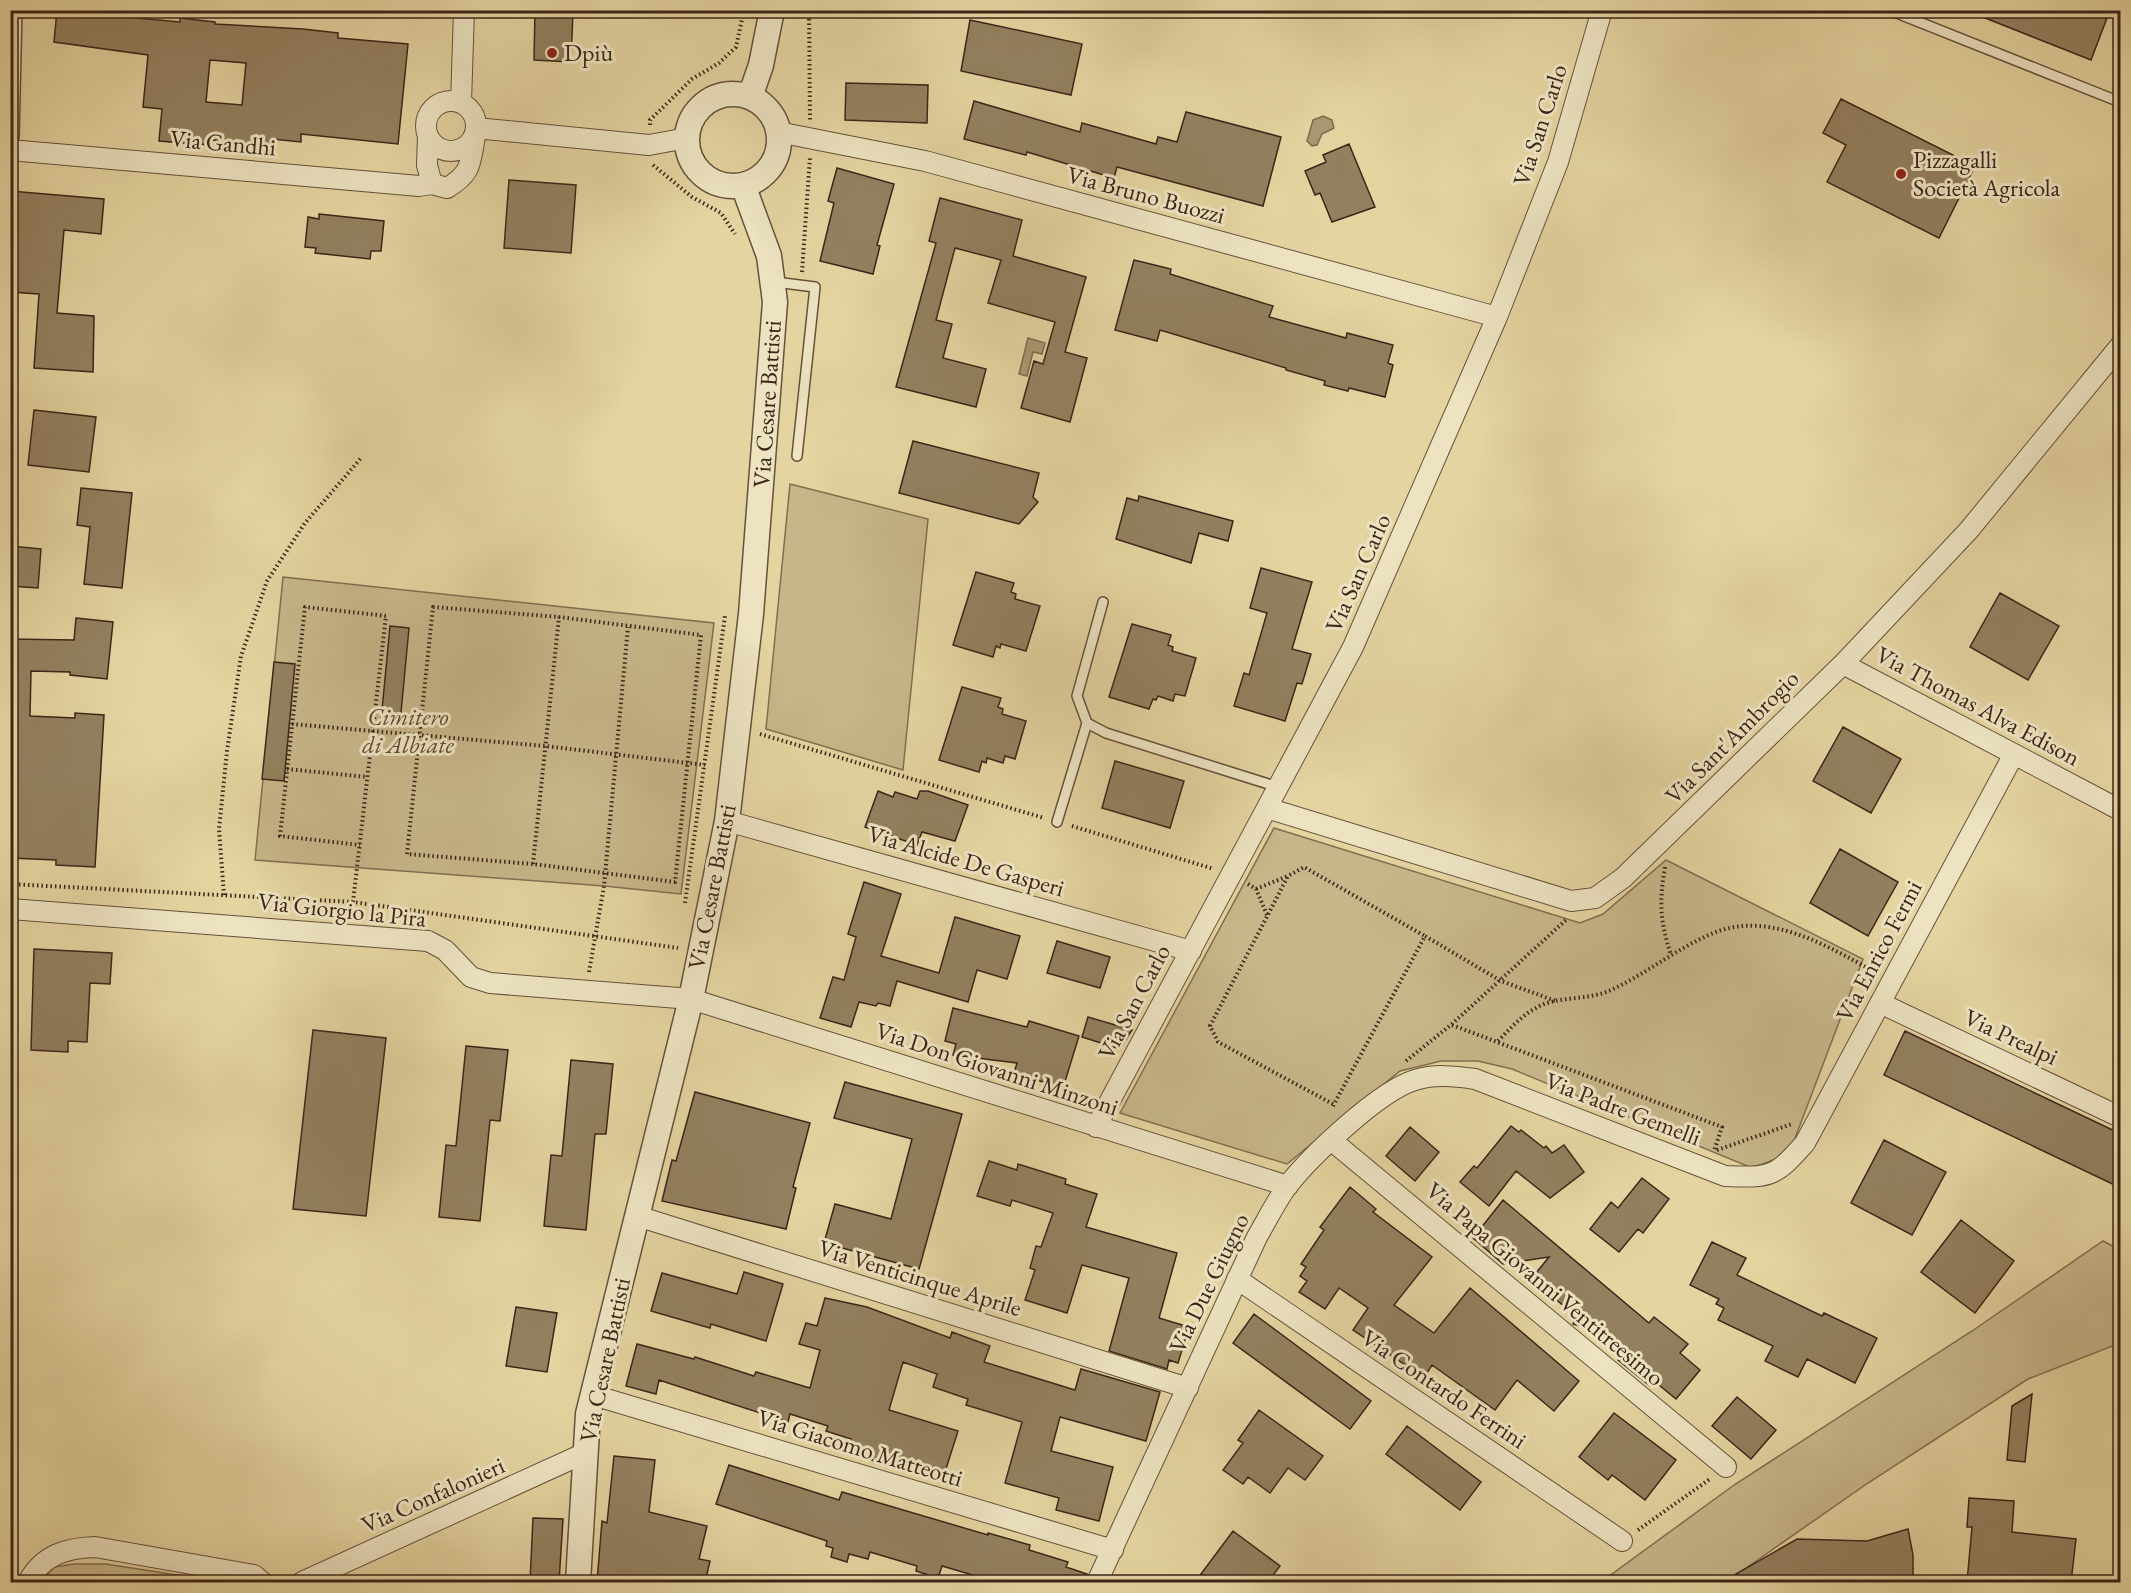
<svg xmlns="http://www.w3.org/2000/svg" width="2131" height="1593" viewBox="0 0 2131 1593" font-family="'EB Garamond',serif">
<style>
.green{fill:#c7b689;stroke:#826e51;stroke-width:1.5}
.water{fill:#ab9872;stroke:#7f6a4e;stroke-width:1.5}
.building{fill:#93805f;stroke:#3c2519;stroke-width:1.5;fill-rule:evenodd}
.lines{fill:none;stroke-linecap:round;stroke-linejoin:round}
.service-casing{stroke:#66513b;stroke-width:12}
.minor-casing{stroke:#66513b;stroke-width:22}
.tertiary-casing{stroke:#66513b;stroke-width:27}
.path{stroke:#3c2519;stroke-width:4;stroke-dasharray:1.5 3;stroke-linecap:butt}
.service{stroke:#ede3c1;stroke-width:9}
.minor{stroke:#ede3c1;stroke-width:20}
.tertiary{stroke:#ede3c1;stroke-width:24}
.poi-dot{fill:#8f2418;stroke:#ede3c1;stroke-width:2}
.labels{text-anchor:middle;stroke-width:6;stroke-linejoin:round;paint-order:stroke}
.poi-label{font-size:24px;fill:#3c2519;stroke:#ede3c1;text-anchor:start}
.street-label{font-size:24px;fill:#3c2519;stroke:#ede3c1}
.park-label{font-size:24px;font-style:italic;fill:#5f4935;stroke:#ede3c1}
</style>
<rect width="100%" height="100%" fill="#e4d4a0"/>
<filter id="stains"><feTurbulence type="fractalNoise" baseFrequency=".00333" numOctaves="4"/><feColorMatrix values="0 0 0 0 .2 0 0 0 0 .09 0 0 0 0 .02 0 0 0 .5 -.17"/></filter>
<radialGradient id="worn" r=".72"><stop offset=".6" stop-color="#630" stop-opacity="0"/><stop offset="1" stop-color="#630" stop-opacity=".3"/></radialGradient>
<path class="green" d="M790,484L928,519L903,770L766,729Z
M283,577L714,623L681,894L604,886L255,860Z
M1274,828L1580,923L1603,914L1666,860L1863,959L1789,1154L1752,1168L1512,1069L1478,1061H1441L1400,1071L1287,1164L1120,1113Z
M2103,1241L2120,1250V1343L2028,1379L1868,1483L1726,1582H1601L1734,1485L1972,1331Z
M75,1564H106L222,1582H40L54,1567Z"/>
<path class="water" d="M1323,116L1332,120L1334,128L1322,134L1317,145L1312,146L1307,141L1313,120Z
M1028,338L1045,343L1042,354L1033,352L1027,376L1019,374Z"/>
<path class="building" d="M57,10H94L93,14L180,22V18L215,22V24L303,29L338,33V38L408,44L398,144L301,134V142L272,139V145L211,140L210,145L159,141L162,109L143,107L148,55L54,42ZM210,60L246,63L242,105L206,102Z
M535,10H573L571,62L534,60Z
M1965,10H2110L2091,60Z
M970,20L1082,44L1071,95L961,71Z
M846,83L928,85L927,123L845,120Z
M1841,99L1975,166L1939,238L1827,182L1846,145L1823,133Z
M974,101L1080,132L1082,123L1156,144L1158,137L1177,142L1186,112L1281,137L1263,206L1117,167L1114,178L1027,152L1026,155L964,139Z
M1349,144L1375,207L1332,222L1320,193L1315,195L1305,171L1326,162L1323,155Z
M837,168L894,184L877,245L880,246L873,274L820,261L834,203L828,201Z
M509,180L576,185L571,253L504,248Z
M10,191L104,199L101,234L64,230L57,313L94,316L93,372L34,368L39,294L10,292Z
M940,198L1022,220L1013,256L1086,277L1065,352L1087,358L1070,422L1021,408L1034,361L1043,364L1055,322L988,303L1001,260L955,248L936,320L952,324L943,358L986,369L976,407L896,387L936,243L929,241Z
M319,214L384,221L381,251H371L370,259L315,253L316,248L305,247L308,217L319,219Z
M1134,260L1171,269L1170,274L1273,306L1269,317L1346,338L1347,333L1393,345L1388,363L1393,365L1385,397L1349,388L1348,391L1324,385L1325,381L1286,370V368L1160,330L1157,341L1115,330Z
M34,410L96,417L89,472L28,465Z
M913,441L1039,473L1033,497L1038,502L1019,524L899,493Z
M81,488L132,493L122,588L84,584L90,527L77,525Z
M1139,496L1233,521L1228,541L1199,533L1191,563L1116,539L1127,498L1138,501Z
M10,546L41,549L38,588L10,586Z
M1261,568L1312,582L1292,649L1311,654L1302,684L1297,683L1285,721L1234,706L1244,673L1249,675L1267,613L1250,608Z
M976,572L1014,583L1011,592L1016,594L1015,599L1040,606L1026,651L1001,644L1000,648L996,646L993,657L953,645Z
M2000,593L2059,626L2028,680L1970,647Z
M76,618L113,622L107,679L70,675V672L31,671L30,716L75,718V713L104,715L95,867L56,865V860L10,858V639L74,640Z
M1132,624L1171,635L1168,645L1173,647L1172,651L1196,658L1185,696L1175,694L1173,701L1158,696L1156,700L1153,699L1149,709L1109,697Z
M390,626L409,628L400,723L381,721Z
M274,662L295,664L284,781L262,779Z
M962,687L1001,698L998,707L1003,709L1002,714L1026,721L1015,759L1005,756L1003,763L987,758L986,763L982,761L979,772L939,760Z
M1843,727L1901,759L1871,813L1813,781Z
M1115,761L1184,781L1170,828L1102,808Z
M878,791L893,797L895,792L917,799L920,791H928L968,805L955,841L922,832L917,845L865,827Z
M1840,849L1898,882L1868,936L1810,903Z
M864,882L901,894L881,956L939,973L955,917L1020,936L1007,979L977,970L968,1002L897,981L890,1006L878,1003L876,1006L859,1002L851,1027L820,1018L833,977L844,980L856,937L848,934Z
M1057,941L1110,957L1100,988L1047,973Z
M34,949L112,953L110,984L90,983L87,1042L68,1041V1052L31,1050Z
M953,1008L1027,1027L1029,1021L1079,1036L1063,1088L1014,1073L1017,1063L953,1055L956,1044L945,1041Z
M1088,1017L1132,1030L1120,1049L1082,1037Z
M313,1030L386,1038L366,1216L293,1209Z
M1905,1031L2121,1134V1188L1884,1075Z
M466,1046L508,1050L500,1121L490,1120L480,1221L439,1217L446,1145L456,1146Z
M571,1060L613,1064L606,1134H595L586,1230L544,1226L551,1155L562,1156Z
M845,1082L962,1114L919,1269L824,1243L835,1204L891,1219L912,1139L834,1118Z
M695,1092L810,1123L793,1187L796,1188L786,1229L662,1201L672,1160L676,1161Z
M1511,1126L1519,1132L1521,1130L1544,1148L1546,1146L1552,1153L1564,1145L1584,1172L1550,1198L1516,1171L1489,1206L1460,1182L1474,1166L1477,1168Z
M1410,1127L1439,1152L1415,1181L1386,1156Z
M1884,1140L1946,1172L1912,1235L1851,1203Z
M989,1161L1017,1170L1018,1164L1066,1179L1065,1184L1097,1194L1086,1227L1177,1253L1159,1318L1189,1327L1178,1363L1169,1360L1167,1369L1109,1351L1129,1278L1082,1265L1067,1313L1025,1300L1035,1270L1030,1268L1036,1246L1041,1247L1053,1213L1012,1200L1010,1206L977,1196Z
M1642,1178L1669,1199L1643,1233L1638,1229L1619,1252L1590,1229L1611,1202L1618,1208Z
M1350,1187L1376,1209L1373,1212L1432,1257L1394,1305L1434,1333L1470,1288L1579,1381L1554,1411L1517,1380L1495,1410L1432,1365L1425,1376L1419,1374L1353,1330L1368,1308L1339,1288L1325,1309L1299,1292L1307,1281L1300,1276L1306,1267L1301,1264L1324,1230L1320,1227Z
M1503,1200L1649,1323L1654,1317L1688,1344L1680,1353L1700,1370L1676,1399L1654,1381L1650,1386L1618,1360L1622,1356L1590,1329L1573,1324L1576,1316L1531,1279L1549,1257L1503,1264L1473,1238Z
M1961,1220L2014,1261L1975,1313L1921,1272Z
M1712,1242L1746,1258L1737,1275L1822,1316L1824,1313L1877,1338L1855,1383L1807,1359L1798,1377L1765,1361L1773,1346L1718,1320L1724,1308L1716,1304L1719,1299L1690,1285Z
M744,1272L783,1284L766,1341L711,1324L710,1328L651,1311L662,1273L737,1294Z
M825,1298L867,1307L950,1338L952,1332L990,1346L984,1362L1075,1390L1081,1369L1160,1392L1146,1441L1060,1417L1051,1451L1113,1467L1099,1521L1056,1510L1059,1498L1005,1483L1022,1422L966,1405L968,1399L933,1387L937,1374L903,1362L889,1410L958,1431L944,1475L889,1458L887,1465L847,1452L851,1439L826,1431L828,1426L790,1414L788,1422L659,1380L656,1394L626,1386L637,1344L694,1359L695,1357L754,1376L756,1372L810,1388L820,1350L799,1344L806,1323L817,1326Z
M516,1307L557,1313L547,1372L506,1366Z
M1254,1314L1371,1401L1350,1429L1233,1343Z
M2032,1394L2025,1462L2007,1460L2012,1406Z
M1737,1397L1776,1430L1751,1459L1712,1426Z
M1259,1410L1323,1456L1305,1480L1288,1468L1270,1493L1248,1477L1243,1484L1223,1470L1243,1443L1238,1440Z
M1614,1413L1676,1460L1645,1500L1612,1475L1608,1480L1579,1457Z
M1407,1426L1481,1482L1460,1510L1386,1454Z
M614,1456L655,1460L649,1512L707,1526L699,1559L710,1561L706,1578L696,1575L694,1582H597L602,1521L607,1523Z
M729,1465L839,1500L842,1492L988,1535V1533L1030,1545L1029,1550L1068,1562L1066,1567L1087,1574L1085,1582H974L976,1576L942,1566L938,1578L916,1571L917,1566L870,1552L868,1559L849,1554L847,1562L831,1557L833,1548L826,1546L827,1541L716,1504Z
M1969,1498L2014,1501L2012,1532L2076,1539L2071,1582H1967L1972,1527H1967Z
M533,1518L563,1519L559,1582H530Z
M1908,1529L1913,1555V1582H1722L1797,1539L1867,1541Z
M1233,1531L1280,1566L1268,1582H1195Z"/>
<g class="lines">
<defs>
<path id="service" d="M1889,10L2120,102
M10,141L14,137L17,10
M775,282L815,287L797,456
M1103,602L1077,696L1087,723L1106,733L1278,787
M1057,822L1087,723"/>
<path id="minor" d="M426 126a25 25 0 1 1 50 0a25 25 0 1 1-50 0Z
M461,103L464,10
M476,128L649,145L687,138
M778,132L925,161L1497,317
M428,136L427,165L432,184L447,188C472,173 470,164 475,136
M10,150L419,186L432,184
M1843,664L2120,810
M1267,808L1571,901L1595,898L1623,878L1843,664L1969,530L2120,346
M727,821L1191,951
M10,909L428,941L445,950L471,977L490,983L691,999L1288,1186
M1880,1003L2120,1117
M1096,1127L1353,647L1497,317L1558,162L1602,10
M1331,1140L1726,1467
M637,1216L1188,1388
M1237,1279L1622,1541
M593,1395L1113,1550
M28,1582C43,1555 65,1548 95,1547L254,1575L262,1582
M302,1582L585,1453
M1097,1582L1257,1237C1267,1220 1276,1201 1288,1185C1312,1155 1379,1091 1415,1080C1435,1074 1454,1076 1475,1079L1725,1176C1771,1178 1775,1177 1805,1143L2014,754"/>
<path id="tertiary" d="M687 140a46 46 0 1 1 92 0a46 46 0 1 1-92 0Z
M750,97L761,65L772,10
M578,1582L588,1414L691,999L727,821L751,614L775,302L769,256L743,185"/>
</defs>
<use href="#service" class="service-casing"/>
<use href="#minor" class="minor-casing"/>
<use href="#tertiary" class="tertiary-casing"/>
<path class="path" d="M809,10L810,120
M650,125V120L692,79L719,63L736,47L744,10
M653,165L692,197L721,213L735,234
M802,272L810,157
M433,607L559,617L701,635L675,882L533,864L407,854Z
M292,724L545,746L705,765
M760,734L1044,818
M287,769L367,777
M1072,826L1214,869
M533,864L559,617
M1665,867C1659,902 1660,922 1671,955
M10,884L353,902L678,948
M1248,884L1256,889L1267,915
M1256,889L1288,876
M224,895L219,829L227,751L241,656L267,581L305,523L362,457
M353,902C364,807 375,711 386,616L305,607L280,836L360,845
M685,903L725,616
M589,972L604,886L628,627
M1452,1025L1722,1127L1714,1151
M1498,1041C1510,1029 1521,1016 1536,1008C1558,995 1588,1001 1611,990C1646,974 1676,949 1711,934C1768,909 1827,946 1875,972
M1406,1061L1452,1024L1567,919
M1333,1104L1218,1042L1210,1026L1288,876L1304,867L1425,936
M1333,1106L1425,936L1501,981L1556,1001
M1717,1150L1792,1124
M1638,1530L1710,1479"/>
<use href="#service" class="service"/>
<use href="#minor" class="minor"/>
<use href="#tertiary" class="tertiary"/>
</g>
<g class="poi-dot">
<circle cx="552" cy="53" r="6"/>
<circle cx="1901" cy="174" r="6"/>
</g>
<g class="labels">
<g class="poi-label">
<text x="564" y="61">Dpiù</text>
<text x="1913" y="168">Pizzagalli<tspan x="1913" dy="28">Società Agricola</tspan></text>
</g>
<g class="street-label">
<text transform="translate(1540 125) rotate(-72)" y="8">Via San Carlo</text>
<text transform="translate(223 143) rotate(5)" y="8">Via Gandhi</text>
<text transform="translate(1146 195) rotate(15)" y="8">Via Bruno Buozzi</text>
<text transform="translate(767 404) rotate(-86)" y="8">Via Cesare Battisti</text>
<text transform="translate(1358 573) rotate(-66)" y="8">Via San Carlo</text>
<text transform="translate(1978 706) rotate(28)" y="8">Via Thomas Alva Edison</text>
<text transform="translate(1732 737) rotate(-45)" y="8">Via Sant'Ambrogio</text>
<text transform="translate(966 861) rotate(16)" y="8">Via Alcide De Gasperi</text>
<text transform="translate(712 887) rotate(-79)" y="8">Via Cesare Battisti</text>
<text transform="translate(342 910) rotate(6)" y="8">Via Giorgio la Pira</text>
<text transform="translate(1879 951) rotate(-62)" y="8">Via Enrico Fermi</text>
<text transform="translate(1134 1002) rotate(-62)" y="8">Via San Carlo</text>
<text transform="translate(2011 1037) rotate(25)" y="8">Via Prealpi</text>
<text transform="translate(997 1069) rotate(18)" y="8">Via Don Giovanni Minzoni</text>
<text transform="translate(1623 1109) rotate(21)" y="8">Via Padre Gemelli</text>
<text transform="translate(920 1278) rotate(17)" y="8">Via Venticinque Aprile</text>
<text transform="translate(1209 1283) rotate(-64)" y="8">Via Due Giugno</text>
<text transform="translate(1545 1284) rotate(40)" y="8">Via Papa Giovanni Ventitreesimo</text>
<text transform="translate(605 1360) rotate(-78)" y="8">Via Cesare Battisti</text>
<text transform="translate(1444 1389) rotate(34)" y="8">Via Contardo Ferrini</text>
<text transform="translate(860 1448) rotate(17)" y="8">Via Giacomo Matteotti</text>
<text transform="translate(433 1495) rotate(-24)" y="8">Via Confalonieri</text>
</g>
<g class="park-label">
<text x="408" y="725">Cimitero<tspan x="408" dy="28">di Albiate</tspan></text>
</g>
</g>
<rect width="2131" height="1593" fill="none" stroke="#e4d4a0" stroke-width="36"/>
<rect x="12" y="12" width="2107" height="1569" fill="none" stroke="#3c2519" stroke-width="3"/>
<rect x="18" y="18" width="2095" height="1557" fill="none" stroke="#3c2519" stroke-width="1.5"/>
<rect width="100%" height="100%" filter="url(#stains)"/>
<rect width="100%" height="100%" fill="url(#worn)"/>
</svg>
